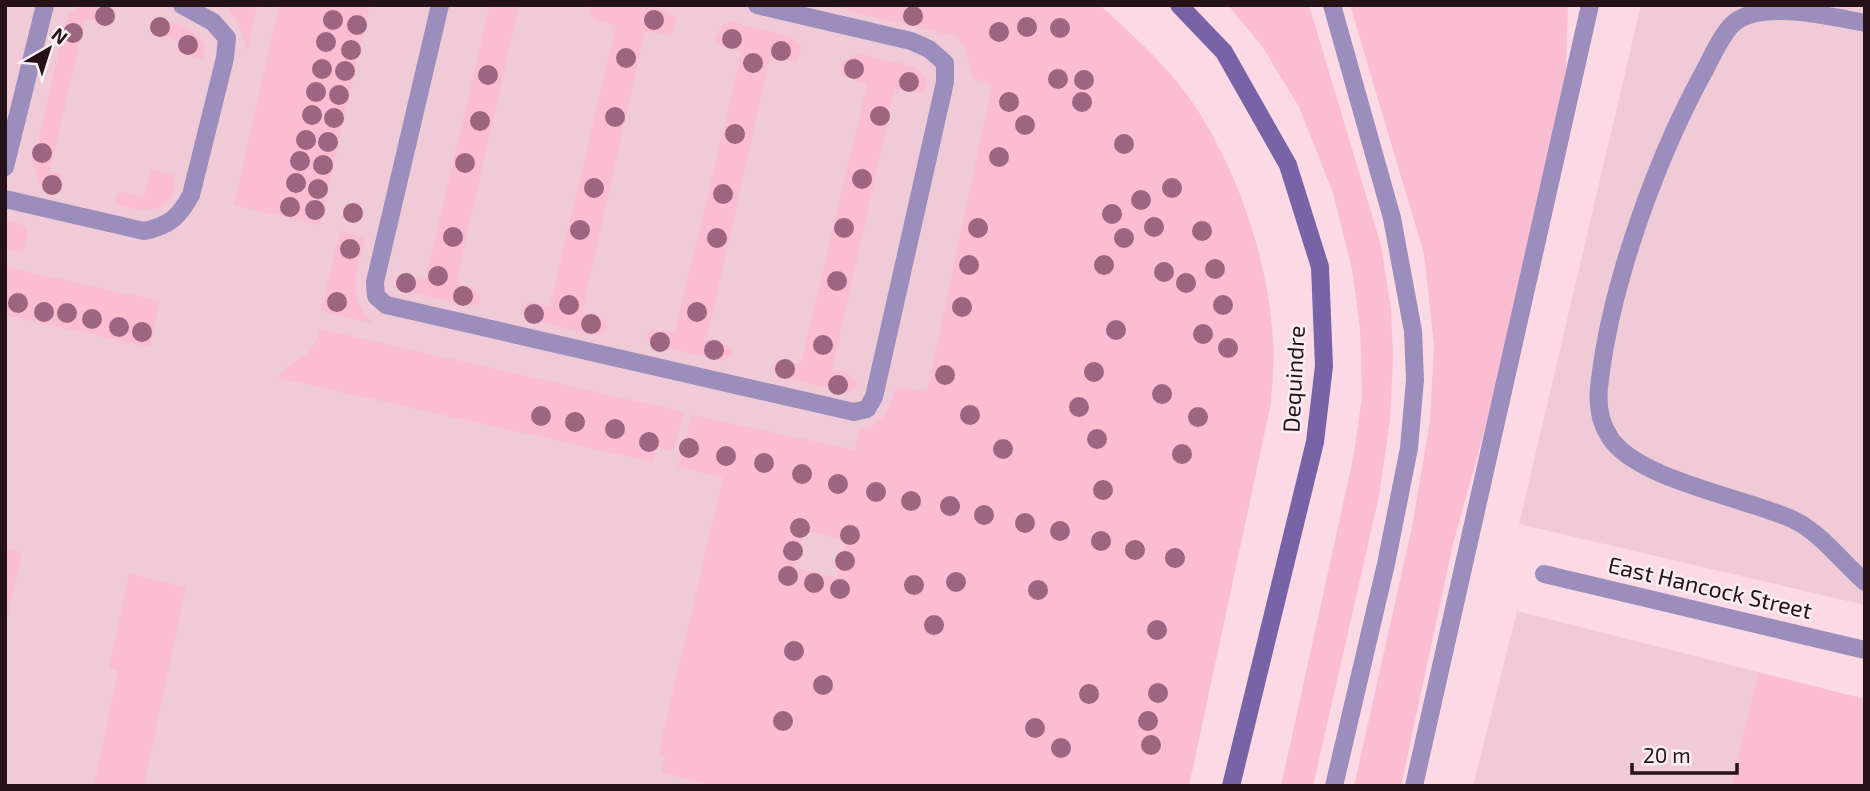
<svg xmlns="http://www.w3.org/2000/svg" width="1870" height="791" viewBox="0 0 1870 791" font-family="'Exo 2',sans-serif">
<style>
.built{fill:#f0cad6}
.green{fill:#fbbdd2;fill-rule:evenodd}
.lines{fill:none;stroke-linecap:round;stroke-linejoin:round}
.service{stroke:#9b8ebc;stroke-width:18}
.minor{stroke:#9b8ebc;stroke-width:18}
.tertiary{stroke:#9b8ebc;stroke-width:18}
.secondary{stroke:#7863a6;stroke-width:18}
.tree{fill:#9d657f}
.labels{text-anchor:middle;stroke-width:5;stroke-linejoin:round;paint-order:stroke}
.street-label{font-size:23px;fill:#251219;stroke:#faeef2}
</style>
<rect width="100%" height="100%" fill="#fcdae5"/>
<path class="built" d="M5,5H1052L1160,786H5Z
M1641,5L1865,6V605L1519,524Z
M1517,611L1758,672L1731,786H1473Z"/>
<path class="green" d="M83,5L113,9L115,18L107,23L85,18L50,172L62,174L54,191L39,183L33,164L65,24L69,15Z
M226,5H257L247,52L241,30Z
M279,5H370L320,225L234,205Z
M490,5H519L456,283C466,287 482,287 480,302L472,306L405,291L395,281L406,275L425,281Z
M592,5C618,5 659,0 677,20L671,36L645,31L582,312L597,316L606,323L607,329L599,335L527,319L521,311L527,302L550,306L616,26L594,19L590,13Z
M826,5H1100C1130,33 1164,62 1188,96C1236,164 1268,257 1273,340C1275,361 1272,383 1271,403L1189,786H712L661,772L665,756L658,755L723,478L678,467L692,415L854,450L859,430C886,425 888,408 897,387L927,392L992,85L973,78L964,45L957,37ZM804,530L846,540L837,578L795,568Z
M1228,5H1309L1381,245L1391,309L1393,358L1390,420L1379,496L1313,786H1281L1354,454L1362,396L1360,328L1352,269L1333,193L1299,107L1262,46Z
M1350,5H1568L1566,70L1546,172L1492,404L1453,544L1401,786H1354L1412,527L1430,421L1434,345L1424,254Z
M157,21C176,21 197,29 205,47L202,59L178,52L181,40L157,33Z
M733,22L790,36L802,47L796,62L770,57L707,339L722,342L731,349L732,355L724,361L652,345L646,337L652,329L675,332L742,52L719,45L715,39L723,25Z
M858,53L915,67L927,78L926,87L921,93L895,89L832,370L847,373L856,380L857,387L849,392L778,377L771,368L777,360L801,364L867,84L844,76L841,71L842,62Z
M151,169L174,176C176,218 145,211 117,205L115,197L120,192L144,197Z
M5,220L26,226L28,232L23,253L5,249Z
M340,231L365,237C358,272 345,294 372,323L321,311Z
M5,267L160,301L150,347L5,315Z
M320,329L684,412L673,451L657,447L652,462L279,378C290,354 311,366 320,329Z
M5,549L22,552L5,628Z
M129,574L186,587L144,786H94L118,671L109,668Z
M1758,672L1865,699V786H1731Z"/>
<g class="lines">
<path class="service" d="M440,5L375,282L376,296L386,305L854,412L867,409L874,397L945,82V63L929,49L911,41L757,5
M1865,23C1832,17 1765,0 1735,22C1723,32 1714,52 1707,66C1658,154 1612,280 1600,379C1597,398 1598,419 1609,436C1635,480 1748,498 1794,520C1821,533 1842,562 1865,582
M5,167L45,5
M5,199L144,231C169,226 179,217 191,195L225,58L227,38L213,22L182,5
M1414,786L1590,5"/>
<path class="minor" d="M1544,574L1865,650"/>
<path class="tertiary" d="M1332,5L1392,218L1413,331L1415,380L1409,448L1386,564L1334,786"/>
<path class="secondary" d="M1179,5L1224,52L1288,165L1320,267L1324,366L1315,442L1231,786"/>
</g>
<g class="tree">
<circle cx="105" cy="16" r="10"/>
<circle cx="913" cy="16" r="10"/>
<circle cx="333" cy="20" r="10"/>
<circle cx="654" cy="20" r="10"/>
<circle cx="357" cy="25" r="10"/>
<circle cx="160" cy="27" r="10"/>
<circle cx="1027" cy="27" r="10"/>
<circle cx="1060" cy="28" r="10"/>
<circle cx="999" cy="32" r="10"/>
<circle cx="73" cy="33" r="10"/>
<circle cx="732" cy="39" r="10"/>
<circle cx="326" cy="42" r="10"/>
<circle cx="188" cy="45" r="10"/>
<circle cx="351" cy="50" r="10"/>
<circle cx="781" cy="51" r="10"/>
<circle cx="626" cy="58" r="10"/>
<circle cx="753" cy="63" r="10"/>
<circle cx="322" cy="69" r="10"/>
<circle cx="854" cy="69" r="10"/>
<circle cx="345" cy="71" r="10"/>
<circle cx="488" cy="75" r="10"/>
<circle cx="1058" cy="79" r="10"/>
<circle cx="1084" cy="80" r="10"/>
<circle cx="909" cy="82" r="10"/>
<circle cx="316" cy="92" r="10"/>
<circle cx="339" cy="95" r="10"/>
<circle cx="1009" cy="102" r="10"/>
<circle cx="1082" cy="102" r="10"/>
<circle cx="312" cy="115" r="10"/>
<circle cx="880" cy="116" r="10"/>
<circle cx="615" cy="117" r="10"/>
<circle cx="334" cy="118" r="10"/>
<circle cx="480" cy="121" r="10"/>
<circle cx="1025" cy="125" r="10"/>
<circle cx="735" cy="134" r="10"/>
<circle cx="306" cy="140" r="10"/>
<circle cx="328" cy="142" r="10"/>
<circle cx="1124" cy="144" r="10"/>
<circle cx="42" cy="153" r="10"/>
<circle cx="999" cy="157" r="10"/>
<circle cx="300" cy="161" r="10"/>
<circle cx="465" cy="163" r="10"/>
<circle cx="323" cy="165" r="10"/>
<circle cx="862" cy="179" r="10"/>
<circle cx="296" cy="183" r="10"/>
<circle cx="52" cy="185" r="10"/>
<circle cx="594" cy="188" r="10"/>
<circle cx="1172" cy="188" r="10"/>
<circle cx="318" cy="189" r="10"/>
<circle cx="723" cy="194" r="10"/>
<circle cx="1141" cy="200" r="10"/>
<circle cx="290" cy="207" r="10"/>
<circle cx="315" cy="210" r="10"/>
<circle cx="353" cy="213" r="10"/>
<circle cx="1112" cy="214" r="10"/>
<circle cx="1154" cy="227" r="10"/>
<circle cx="844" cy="228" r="10"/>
<circle cx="978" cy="228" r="10"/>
<circle cx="580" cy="230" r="10"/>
<circle cx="1202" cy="231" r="10"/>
<circle cx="453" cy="237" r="10"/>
<circle cx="717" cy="238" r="10"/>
<circle cx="1124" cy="238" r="10"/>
<circle cx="350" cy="249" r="10"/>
<circle cx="969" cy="265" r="10"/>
<circle cx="1104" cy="265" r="10"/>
<circle cx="1215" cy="269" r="10"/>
<circle cx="1164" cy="272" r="10"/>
<circle cx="438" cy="276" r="10"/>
<circle cx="837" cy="281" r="10"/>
<circle cx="406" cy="283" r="10"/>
<circle cx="1186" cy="283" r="10"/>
<circle cx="463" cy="296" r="10"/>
<circle cx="337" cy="302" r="10"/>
<circle cx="18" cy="303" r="10"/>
<circle cx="569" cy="305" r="10"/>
<circle cx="1223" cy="305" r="10"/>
<circle cx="962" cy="307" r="10"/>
<circle cx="44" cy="312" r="10"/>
<circle cx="697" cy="312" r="10"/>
<circle cx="67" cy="313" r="10"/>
<circle cx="534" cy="314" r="10"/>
<circle cx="92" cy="319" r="10"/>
<circle cx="591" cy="324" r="10"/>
<circle cx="119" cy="327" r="10"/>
<circle cx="1116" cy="330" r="10"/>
<circle cx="142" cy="332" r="10"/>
<circle cx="1203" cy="334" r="10"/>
<circle cx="660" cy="342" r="10"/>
<circle cx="823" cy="345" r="10"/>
<circle cx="1228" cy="348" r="10"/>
<circle cx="714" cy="350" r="10"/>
<circle cx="785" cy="369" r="10"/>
<circle cx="1094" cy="372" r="10"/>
<circle cx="945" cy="375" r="10"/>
<circle cx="838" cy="385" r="10"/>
<circle cx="1162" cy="394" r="10"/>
<circle cx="1079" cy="407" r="10"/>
<circle cx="970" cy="415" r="10"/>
<circle cx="541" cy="416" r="10"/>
<circle cx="1198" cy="417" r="10"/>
<circle cx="575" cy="422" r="10"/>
<circle cx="615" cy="429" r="10"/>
<circle cx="1097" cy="439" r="10"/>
<circle cx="649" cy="442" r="10"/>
<circle cx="689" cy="448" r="10"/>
<circle cx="1003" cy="449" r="10"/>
<circle cx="1182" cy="454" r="10"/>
<circle cx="726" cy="456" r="10"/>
<circle cx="764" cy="463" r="10"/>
<circle cx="802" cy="474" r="10"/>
<circle cx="838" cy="484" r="10"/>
<circle cx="1103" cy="490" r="10"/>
<circle cx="876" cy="492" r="10"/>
<circle cx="911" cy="501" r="10"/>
<circle cx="950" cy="506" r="10"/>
<circle cx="984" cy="515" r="10"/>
<circle cx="1025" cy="523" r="10"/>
<circle cx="800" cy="528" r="10"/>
<circle cx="1060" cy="531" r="10"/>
<circle cx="850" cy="535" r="10"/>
<circle cx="1101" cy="541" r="10"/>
<circle cx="1135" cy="550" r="10"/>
<circle cx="793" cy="551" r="10"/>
<circle cx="1175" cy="558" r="10"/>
<circle cx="845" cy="561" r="10"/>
<circle cx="788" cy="576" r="10"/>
<circle cx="956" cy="582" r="10"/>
<circle cx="814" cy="583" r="10"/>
<circle cx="914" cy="585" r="10"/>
<circle cx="840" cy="589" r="10"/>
<circle cx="1038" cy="590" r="10"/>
<circle cx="934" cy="625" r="10"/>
<circle cx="1157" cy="630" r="10"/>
<circle cx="794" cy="651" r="10"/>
<circle cx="823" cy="685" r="10"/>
<circle cx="1158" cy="693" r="10"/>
<circle cx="1089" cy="694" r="10"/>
<circle cx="783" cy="721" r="10"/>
<circle cx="1148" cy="721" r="10"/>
<circle cx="1035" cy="728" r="10"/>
<circle cx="1151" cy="745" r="10"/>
<circle cx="1061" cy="748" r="10"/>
</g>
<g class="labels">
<g class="street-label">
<text transform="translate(1294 379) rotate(-87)" y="8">Dequindre</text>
<text transform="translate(1710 588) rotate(13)" y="8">East Hancock Street</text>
</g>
</g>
<rect width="1870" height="791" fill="none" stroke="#251219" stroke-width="14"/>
<g transform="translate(49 49) rotate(39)" stroke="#faeef2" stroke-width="5" paint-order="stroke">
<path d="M0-5L12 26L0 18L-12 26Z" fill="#251219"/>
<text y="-10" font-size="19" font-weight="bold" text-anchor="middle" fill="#251219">N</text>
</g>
<path d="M1632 763v10h105v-10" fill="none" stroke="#251219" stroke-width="3.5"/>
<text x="1643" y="763" font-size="21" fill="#251219" stroke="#faeef2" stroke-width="5" paint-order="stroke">20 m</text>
</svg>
